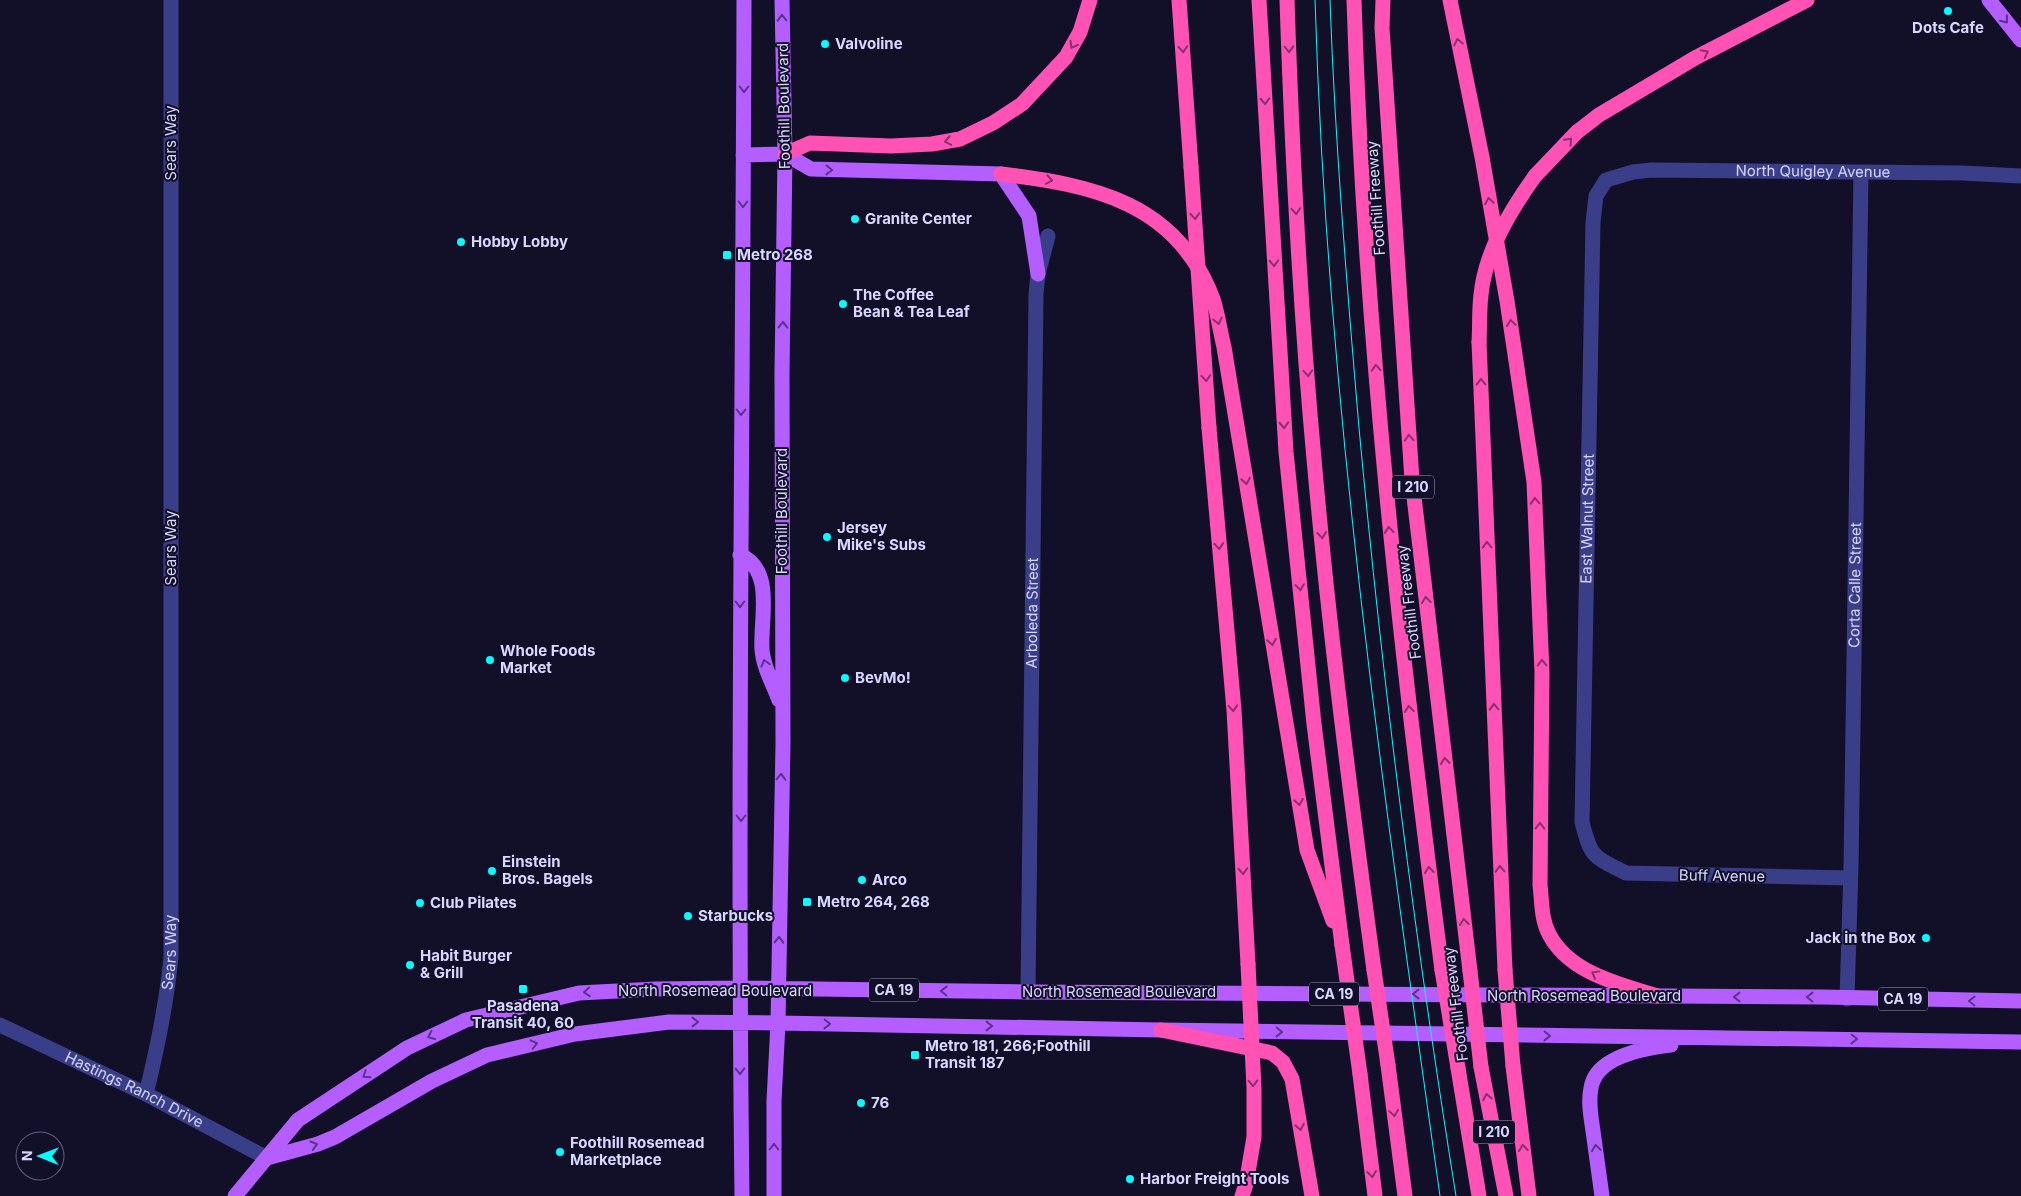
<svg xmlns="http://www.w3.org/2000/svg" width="2021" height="1196" viewBox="0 0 2021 1196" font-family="Inter,sans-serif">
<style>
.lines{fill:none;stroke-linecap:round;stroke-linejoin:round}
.minor{stroke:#3a3e88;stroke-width:15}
.major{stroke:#b55eff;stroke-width:15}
.highway{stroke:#ff52b4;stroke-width:15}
.tram{stroke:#03fcff;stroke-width:1}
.highway-bridge{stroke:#ff52b4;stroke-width:15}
.oneway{stroke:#5b3389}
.oneway2{stroke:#88316e}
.poi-dot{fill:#03fcff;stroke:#121028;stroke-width:2}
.labels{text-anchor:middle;stroke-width:4;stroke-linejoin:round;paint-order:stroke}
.shield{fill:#121028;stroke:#9d9bbe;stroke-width:1}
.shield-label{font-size:14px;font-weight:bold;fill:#d8d7ff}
.poi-label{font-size:15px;font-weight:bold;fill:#d8d7ff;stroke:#121028;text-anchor:start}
.street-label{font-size:15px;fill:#d8d7ff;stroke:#121028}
</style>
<rect width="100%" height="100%" fill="#121028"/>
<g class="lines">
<g class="minor">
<path id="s1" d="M1850,878L1626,873C1593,856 1591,858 1582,822L1593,222L1596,196L1606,180L1633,172L1652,170L1962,173L2021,176"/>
<path id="s2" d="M1028,992L1036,294L1038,274L1048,236"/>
<path id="s3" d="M1847,999L1851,867L1861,173"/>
<path id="s4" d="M0,1025L146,1094L267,1158"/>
<path id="s5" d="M146,1094C158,1046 166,1006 171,958V0"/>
</g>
<path class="major" d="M1989,0L2021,40
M743,155L785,154L811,169L1001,174L1029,216L1038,274
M740,555C775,570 760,619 762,649C763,667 773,684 779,700
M267,1158L318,1144L335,1137L432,1081L487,1055L575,1034L669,1022L778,1023L1161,1030L2021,1042
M235,1196L298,1120L407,1048L466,1020L579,993L656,989L740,988L1028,992L1822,997L2021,1001
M742,1196C737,797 743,399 744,0
M774,1196V1101L778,1023L783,744L782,374L785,154L782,0
M1602,1196C1599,1174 1596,1152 1593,1131C1591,1117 1588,1102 1591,1088C1596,1056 1645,1048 1671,1045"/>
<path class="highway" d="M1179,0L1191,167
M1259,0L1286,452L1314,724L1342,945
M1287,0C1292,153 1300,307 1314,459C1329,630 1351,800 1374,970
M1354,0C1364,325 1400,648 1442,970
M1383,0L1382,28L1412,480L1470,971
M1450,0L1482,157L1507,301L1534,482L1542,672L1540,885C1542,901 1541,919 1549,934C1569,973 1619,984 1657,996
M785,154L810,143L891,146L932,144L960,139L993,123L1022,104L1066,57L1080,32L1090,0
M1001,174C1092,185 1177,202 1213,299C1218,314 1220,331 1224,347L1307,850L1333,921
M1535,176L1577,132L1599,115L1695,58L1807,0
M1479,342L1505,970
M1209,428L1234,710L1248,964
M1161,1030L1272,1053L1283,1062L1292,1079L1312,1196
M1388,1065L1405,1196
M1513,1066L1529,1196
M1481,1067L1506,1196
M1458,1068L1479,1196
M1360,1074L1375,1196
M1242,1196L1246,1184"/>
<path class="tram" d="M1315,0C1327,401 1384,799 1440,1196
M1330,0C1335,143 1347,286 1359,428C1383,685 1415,941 1456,1196"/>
<path class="highway-bridge" d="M1191,167L1209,428
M1479,342C1480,326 1479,311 1481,295C1485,252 1510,211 1535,176
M1342,945L1360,1074
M1374,970L1388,1065
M1442,970L1458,1068
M1505,970L1513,1066
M1470,971L1481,1067
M1246,1184L1254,1137V1088L1248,964"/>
</g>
<defs><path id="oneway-chevron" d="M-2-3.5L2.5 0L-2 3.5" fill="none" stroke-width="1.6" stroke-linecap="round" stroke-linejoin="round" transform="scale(1.25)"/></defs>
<g class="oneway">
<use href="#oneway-chevron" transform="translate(782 18) rotate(-91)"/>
<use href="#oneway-chevron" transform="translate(2005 20) rotate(52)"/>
<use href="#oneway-chevron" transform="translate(744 89) rotate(90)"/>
<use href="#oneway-chevron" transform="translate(829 170) rotate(1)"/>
<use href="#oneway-chevron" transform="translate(743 204) rotate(90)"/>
<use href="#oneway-chevron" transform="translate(783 325) rotate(-89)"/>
<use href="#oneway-chevron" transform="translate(741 412) rotate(90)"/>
<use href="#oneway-chevron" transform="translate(740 604) rotate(90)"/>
<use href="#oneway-chevron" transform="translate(765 663) rotate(-105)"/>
<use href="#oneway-chevron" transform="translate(781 777) rotate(-88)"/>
<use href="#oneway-chevron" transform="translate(741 818) rotate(90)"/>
<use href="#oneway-chevron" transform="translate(779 940) rotate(-89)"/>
<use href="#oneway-chevron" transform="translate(944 991) rotate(-179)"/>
<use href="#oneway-chevron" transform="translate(587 992) rotate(176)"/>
<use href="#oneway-chevron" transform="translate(1416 994) rotate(-180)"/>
<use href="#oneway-chevron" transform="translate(1737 997) rotate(-180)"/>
<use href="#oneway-chevron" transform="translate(1810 997) rotate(-179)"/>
<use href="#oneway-chevron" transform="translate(1972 1001) rotate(-179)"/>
<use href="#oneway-chevron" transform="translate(695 1022)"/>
<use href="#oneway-chevron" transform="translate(827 1024) rotate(1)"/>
<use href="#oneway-chevron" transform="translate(989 1026)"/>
<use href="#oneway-chevron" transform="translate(1279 1032) rotate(1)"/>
<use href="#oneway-chevron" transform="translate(431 1036) rotate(155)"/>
<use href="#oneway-chevron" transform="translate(1547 1036) rotate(1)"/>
<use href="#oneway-chevron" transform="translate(1854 1039) rotate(1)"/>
<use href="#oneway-chevron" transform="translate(534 1044) rotate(-14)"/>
<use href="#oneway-chevron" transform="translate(740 1071) rotate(89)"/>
<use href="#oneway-chevron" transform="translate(366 1075) rotate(146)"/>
<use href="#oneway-chevron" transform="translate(314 1145) rotate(-17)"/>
<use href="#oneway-chevron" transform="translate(774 1147) rotate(-90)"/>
<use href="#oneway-chevron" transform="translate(1596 1148) rotate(-98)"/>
</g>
<g class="oneway2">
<use href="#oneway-chevron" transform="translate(1458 42) rotate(-102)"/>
<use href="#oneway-chevron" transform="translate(1073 45) rotate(119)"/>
<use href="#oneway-chevron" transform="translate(1183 49) rotate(86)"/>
<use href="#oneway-chevron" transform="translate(1289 49) rotate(88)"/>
<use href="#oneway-chevron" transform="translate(1705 53) rotate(-27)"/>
<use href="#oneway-chevron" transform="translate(1265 101) rotate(87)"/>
<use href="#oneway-chevron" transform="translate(948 141) rotate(169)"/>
<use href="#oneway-chevron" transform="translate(1569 141) rotate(-47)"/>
<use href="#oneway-chevron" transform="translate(1049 180) rotate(10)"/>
<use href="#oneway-chevron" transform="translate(1489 201) rotate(-100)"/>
<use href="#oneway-chevron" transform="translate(1296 211) rotate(86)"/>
<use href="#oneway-chevron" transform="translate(1195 216) rotate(86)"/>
<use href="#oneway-chevron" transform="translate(1274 263) rotate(87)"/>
<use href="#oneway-chevron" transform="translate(1218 321) rotate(77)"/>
<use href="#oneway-chevron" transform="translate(1511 323) rotate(-98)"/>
<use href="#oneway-chevron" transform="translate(1376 368) rotate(-94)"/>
<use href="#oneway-chevron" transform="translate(1308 373) rotate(86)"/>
<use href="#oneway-chevron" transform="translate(1206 378) rotate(86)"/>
<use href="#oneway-chevron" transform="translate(1481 382) rotate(-92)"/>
<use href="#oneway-chevron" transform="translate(1284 425) rotate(87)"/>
<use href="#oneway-chevron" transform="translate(1409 438) rotate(-94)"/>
<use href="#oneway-chevron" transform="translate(1246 481) rotate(81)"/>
<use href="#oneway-chevron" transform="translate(1535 501) rotate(-92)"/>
<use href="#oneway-chevron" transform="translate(1389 530) rotate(-95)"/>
<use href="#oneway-chevron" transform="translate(1322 535) rotate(84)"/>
<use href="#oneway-chevron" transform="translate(1487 545) rotate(-92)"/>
<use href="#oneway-chevron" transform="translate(1219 546) rotate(85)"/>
<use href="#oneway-chevron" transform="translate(1300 587) rotate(84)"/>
<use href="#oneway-chevron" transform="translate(1426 600) rotate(-97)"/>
<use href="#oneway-chevron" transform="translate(1272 642) rotate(81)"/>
<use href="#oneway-chevron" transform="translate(1542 663) rotate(-92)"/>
<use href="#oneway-chevron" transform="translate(1494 707) rotate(-92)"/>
<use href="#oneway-chevron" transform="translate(1233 708) rotate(86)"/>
<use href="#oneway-chevron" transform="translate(1409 709) rotate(-96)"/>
<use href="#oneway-chevron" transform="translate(1445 761) rotate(-97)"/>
<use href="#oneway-chevron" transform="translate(1299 802) rotate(81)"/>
<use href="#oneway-chevron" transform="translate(1540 826) rotate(-89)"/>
<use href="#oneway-chevron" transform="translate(1500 869) rotate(-92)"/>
<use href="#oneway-chevron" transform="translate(1429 870) rotate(-97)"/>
<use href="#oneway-chevron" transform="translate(1243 871) rotate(87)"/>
<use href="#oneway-chevron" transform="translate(1464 922) rotate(-97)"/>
<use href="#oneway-chevron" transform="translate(1595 974) rotate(-151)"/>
<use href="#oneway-chevron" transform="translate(1253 1083) rotate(88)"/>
<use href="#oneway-chevron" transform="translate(1487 1097) rotate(-101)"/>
<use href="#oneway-chevron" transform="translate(1394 1113) rotate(82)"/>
<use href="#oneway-chevron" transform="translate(1300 1127) rotate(80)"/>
<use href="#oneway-chevron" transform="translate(1523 1148) rotate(-97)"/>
<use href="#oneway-chevron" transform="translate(1372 1174) rotate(83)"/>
</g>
<g class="poi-dot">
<circle cx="1948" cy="11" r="5"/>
<circle cx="825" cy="44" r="5"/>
<circle cx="855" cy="219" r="5"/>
<circle cx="461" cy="242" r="5"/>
<rect x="722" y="250" width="10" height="10" rx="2.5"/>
<circle cx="843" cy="304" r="5"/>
<circle cx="827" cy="537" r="5"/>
<circle cx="490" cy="660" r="5"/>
<circle cx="845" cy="678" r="5"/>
<circle cx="492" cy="871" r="5"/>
<circle cx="862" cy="880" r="5"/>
<rect x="802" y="897" width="10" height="10" rx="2.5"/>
<circle cx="420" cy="903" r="5"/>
<circle cx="688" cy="916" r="5"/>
<circle cx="1926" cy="938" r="5"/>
<circle cx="410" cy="965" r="5"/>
<rect x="518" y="984" width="10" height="10" rx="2.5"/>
<rect x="910" y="1050" width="10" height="10" rx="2.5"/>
<circle cx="861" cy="1103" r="5"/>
<circle cx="560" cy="1152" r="5"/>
<circle cx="1130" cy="1179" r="5"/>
</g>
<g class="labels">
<g class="shield">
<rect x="1392" y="475.5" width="42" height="23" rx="4"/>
<rect x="869" y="978.5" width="50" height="23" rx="4"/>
<rect x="1309" y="982.5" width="50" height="23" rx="4"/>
<rect x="1878" y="987.5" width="50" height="23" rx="4"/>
<rect x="1473" y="1120.5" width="42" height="23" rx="4"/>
</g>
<g class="shield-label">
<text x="1413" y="492">I 210</text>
<text x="894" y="995">CA 19</text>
<text x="1334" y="999">CA 19</text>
<text x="1903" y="1004">CA 19</text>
<text x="1494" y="1137">I 210</text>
</g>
<g class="poi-label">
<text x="1948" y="33" text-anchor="middle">Dots Cafe</text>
<text x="835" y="49">Valvoline</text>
<text x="865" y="224">Granite Center</text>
<text x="471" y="247">Hobby Lobby</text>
<text x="737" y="260">Metro 268</text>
<text x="853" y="300">The Coffee<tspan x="853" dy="17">Bean &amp; Tea Leaf</tspan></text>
<text x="837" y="533">Jersey<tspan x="837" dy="17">Mike's Subs</tspan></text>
<text x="500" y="656">Whole Foods<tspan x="500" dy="17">Market</tspan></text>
<text x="855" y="683">BevMo!</text>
<text x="502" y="867">Einstein<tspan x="502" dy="17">Bros. Bagels</tspan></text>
<text x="872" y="885">Arco</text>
<text x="817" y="907">Metro 264, 268</text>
<text x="430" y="908">Club Pilates</text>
<text x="698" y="921">Starbucks</text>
<text x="1916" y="943" text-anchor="end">Jack in the Box</text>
<text x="420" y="961">Habit Burger<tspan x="420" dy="17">&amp; Grill</tspan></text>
<text x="523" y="1011" text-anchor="middle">Pasadena<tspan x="523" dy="17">Transit 40, 60</tspan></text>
<text x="925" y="1051">Metro 181, 266;Foothill<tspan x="925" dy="17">Transit 187</tspan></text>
<text x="871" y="1108">76</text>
<text x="570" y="1148">Foothill Rosemead<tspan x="570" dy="17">Marketplace</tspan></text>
<text x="1140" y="1184">Harbor Freight Tools</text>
</g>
<g class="street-label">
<text transform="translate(784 106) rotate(-91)" y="5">Foothill Boulevard</text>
<text transform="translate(171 143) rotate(-90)" y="5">Sears Way</text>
<text dy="5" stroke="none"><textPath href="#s1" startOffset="1149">North Quigley Avenue</textPath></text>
<text transform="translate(1376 198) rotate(-94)" y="5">Foothill Freeway</text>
<text transform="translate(782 511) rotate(-90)" y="5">Foothill Boulevard</text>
<text dy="5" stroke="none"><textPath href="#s1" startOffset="599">East Walnut Street</textPath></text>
<text transform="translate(171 548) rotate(-90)" y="5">Sears Way</text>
<text dy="5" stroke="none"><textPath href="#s3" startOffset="414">Corta Calle Street</textPath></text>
<text transform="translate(1409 602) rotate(-97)" y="5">Foothill Freeway</text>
<text dy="5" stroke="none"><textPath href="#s2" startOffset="379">Arboleda Street</textPath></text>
<text transform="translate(1722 876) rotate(1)" y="5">Buff Avenue</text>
<text dy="5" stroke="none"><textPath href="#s5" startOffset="144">Sears Way</textPath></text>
<text x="715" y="996">North Rosemead Boulevard</text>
<text x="1119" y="997">North Rosemead Boulevard</text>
<text x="1584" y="1001">North Rosemead Boulevard</text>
<text transform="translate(1456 1004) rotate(-97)" y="5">Foothill Freeway</text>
<text dy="5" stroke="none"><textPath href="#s4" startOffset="149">Hastings Ranch Drive</textPath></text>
</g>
</g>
<g transform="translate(40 1156) rotate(271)"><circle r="24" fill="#121028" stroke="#61607e"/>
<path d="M0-4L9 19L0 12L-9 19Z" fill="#03fcff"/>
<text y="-8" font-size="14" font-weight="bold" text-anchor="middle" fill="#d8d7ff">N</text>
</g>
</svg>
